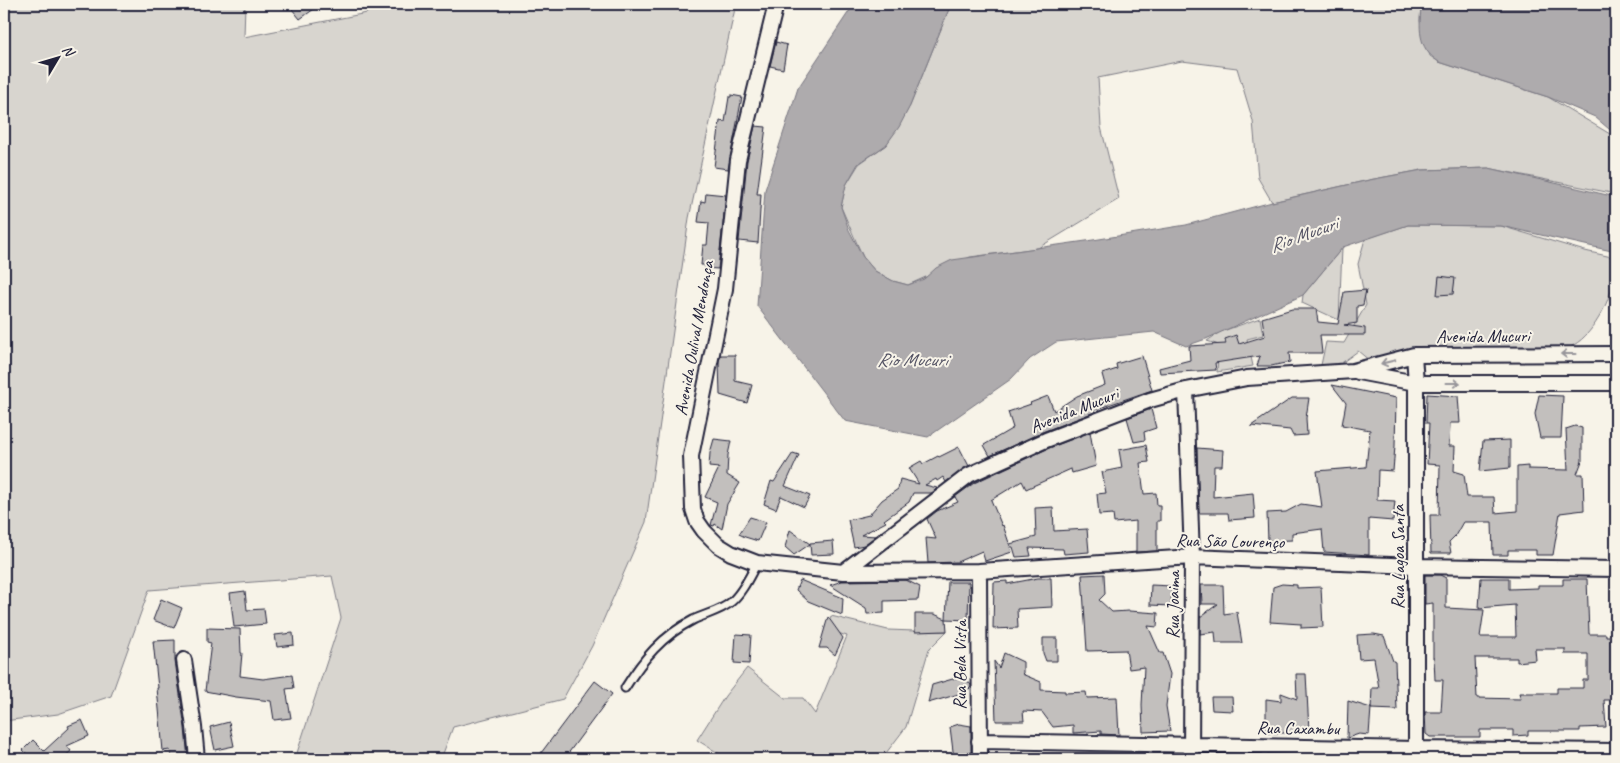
<svg xmlns="http://www.w3.org/2000/svg" width="1620" height="763" viewBox="0 0 1620 763" font-family="Caveat,sans-serif">
<style>
.green{fill:#d8d5cf;stroke:#7d7c85}
.water{fill:#aeabad;stroke:#76747f}
.building{fill:#c2bfbd;stroke:#22223b;fill-rule:evenodd}
.lines{fill:none;stroke-linecap:round;stroke-linejoin:round}
.service-casing{stroke:#22223b;stroke-width:11}
.minor-casing{stroke:#22223b;stroke-width:18}
.service{stroke:#f7f3e8;stroke-width:7}
.minor{stroke:#f7f3e8;stroke-width:14}
.oneway{stroke:#97959a}
.labels{text-anchor:middle;stroke-width:4;stroke-linejoin:round;paint-order:stroke}
.street-label{font-size:18px;fill:#22223b;stroke:#f7f3e8}
.water-label{font-size:19px;font-style:italic;fill:#535263;stroke:#f7f3e8}
</style>
<rect width="100%" height="100%" fill="#f7f3e8"/>
<filter id="ink" filterUnits="userSpaceOnUse"><feTurbulence type="fractalNoise" baseFrequency=".02" numOctaves="2"/><feDisplacementMap in="SourceGraphic" scale="10" xChannelSelector="R" yChannelSelector="G"/><feConvolveMatrix kernelMatrix="1 2 1 2 8 2 1 2 1" color-interpolation-filters="sRGB"/></filter>
<g filter="url(#ink)">
<path class="green" d="M4,4H245L244,37L367,13V4H736L689,218L646,522L592,646L563,699L453,727L441,759H295L341,618L332,576L149,590L111,696L58,714L4,721Z
M951,4H1421L1420,21L1430,56L1439,62L1548,97L1610,134L1616,141V194L1488,168L1422,170L1369,180L1272,202L1258,178L1253,121L1237,68L1182,61L1098,78L1101,127L1119,199L1038,248L970,257L908,285L893,281L875,271L863,257L841,207L846,185L859,164L886,145L910,106Z
M1408,225L1501,226L1585,251L1616,258V286L1613,284C1607,307 1589,343 1564,349C1555,351 1542,349 1533,349C1522,349 1513,345 1503,349L1370,361L1358,351L1336,367L1321,365L1326,342L1344,343L1366,305L1358,264L1365,239Z
M1342,248L1339,320L1302,303L1303,295Z
M1260,318L1263,335L1247,339L1253,366L1217,372L1219,345L1207,341L1220,332Z
M831,616L888,630L915,631H947L929,649L906,727L883,757L880,759H728L697,740L725,696L747,668L785,698H803L815,714L847,636L825,629Z"/>
<path class="water" d="M854,4H951L910,106L899,127L886,145L858,164L846,185L841,207L849,230L863,257L875,271L893,281L908,285L924,279L936,268L952,260L1093,240L1186,225L1272,202L1369,180L1422,170L1489,168L1616,197V252L1501,226L1408,225L1343,247L1303,295L1206,339L1186,346L1154,332L1056,342L1030,359L1011,379L928,437L845,421L757,306L765,190L798,88Z
M1421,4H1616V135L1595,117L1548,97L1439,62C1416,47 1420,27 1421,4Z"/>
<path class="building" d="M288,4H321L300,19Z
M776,42L787,45L783,69L770,66Z
M731,95L742,97L728,169L714,167L720,121L725,122L729,97H731Z
M755,126L766,127L757,194H761L758,243L739,241L747,161Z
M706,193L726,195L718,269L705,268V265H701L703,245H707L709,223L698,222L701,201L705,202Z
M1439,276L1455,278L1453,294L1437,295Z
M1366,290L1363,305L1357,306V323L1344,325L1365,328V335H1320L1322,353H1289L1290,362L1271,366H1257L1260,356L1215,363L1216,370L1160,373L1159,368L1190,360L1189,346L1226,344L1225,339L1236,335L1239,344L1265,336L1262,318L1292,309H1316L1318,322L1338,324L1344,292Z
M721,355H735V381L752,385L747,403L720,395L719,361Z
M1142,356L1152,390L1094,410L1095,412L1042,432L990,456L984,445L1013,428L1008,412L1031,404L1030,403L1048,396L1054,411L1077,396L1105,385L1102,374L1117,369L1116,364Z
M1332,385L1396,398L1395,446L1393,471L1378,470L1377,500L1395,501L1393,521L1369,519V555L1324,552L1322,529L1292,533V540L1268,541L1267,513L1286,512L1301,504L1322,507L1317,471L1366,467L1370,430L1342,425L1346,403Z
M1427,394L1458,396L1460,423H1450L1449,446H1455L1454,471L1464,474L1467,497H1494L1495,513L1517,511V467L1528,466V469L1568,470L1566,429L1575,426L1582,428V461L1577,474H1583L1584,510L1560,513L1553,555H1536V550H1508V555H1493L1492,522H1463L1455,536L1449,542L1451,553H1431L1430,515H1439L1440,465L1427,464L1429,423H1426Z
M1539,395L1563,396L1561,438H1540L1535,414Z
M1292,398H1309L1306,418L1307,435L1293,436L1290,430L1251,426Z
M1151,409L1156,428L1144,432L1145,440L1134,442L1127,418Z
M1090,432L1096,466L1072,473L1071,469L1026,489L1022,481L991,500L1002,526L1003,525L1010,546V544L1036,537L1035,508L1053,507L1054,531L1087,529L1089,552L1064,554L1063,549L1029,548L1031,556L1016,557L1013,547H1010L1012,552L985,561L982,551L957,562L928,563L926,538L936,539L927,519L937,511L958,502L955,497L974,483L1049,448Z
M714,439L731,441L728,455L727,475L740,483L727,504L722,529L715,524L714,526L711,525L717,502L705,497L719,468L709,467L710,453Z
M1510,440V468L1480,471L1483,441Z
M1146,445L1149,462L1140,463L1144,494L1156,493L1157,505H1160V521H1157V551L1136,552V521L1114,523L1113,514L1099,515L1097,494L1106,493L1102,472L1122,468L1119,450Z
M959,447L969,466L946,482L943,477L937,481L936,479L925,485L937,488L932,493H913L909,502L884,520L886,522L861,535L876,536L864,545L854,547L848,520L869,515L882,500L898,489L900,479L919,484L909,468L921,461L923,464L938,456L939,457Z
M1197,448L1223,450L1222,466H1214L1213,497L1253,493L1255,518L1229,520L1228,513H1199Z
M793,453L799,455L785,486L810,496L804,507L781,496L776,509L764,504L771,481L774,482Z
M750,517L766,522L758,541L745,537L739,534Z
M790,530L810,544V543L833,541L834,554L811,555L810,544L794,555L785,547Z
M1104,574L1105,594L1099,600L1112,612L1129,611L1158,613L1157,627L1148,626L1160,653H1163L1170,674L1166,706L1170,731L1143,732L1142,705L1144,667L1129,669L1126,650L1087,651L1082,575Z
M1425,575H1440L1446,578V608L1484,610L1480,637H1516L1515,605L1479,608L1481,578H1509V589L1538,588V585H1563V579H1587L1589,634H1606V636H1616V700H1604L1606,727L1580,728V731H1528V735L1513,736V730H1480V737H1430L1426,734L1425,712H1441L1443,680H1435L1434,658H1433V603L1425,604ZM1535,649H1565V654H1588V680H1583V688H1557V693H1519L1521,699L1477,698L1475,658H1517V662L1536,660Z
M1038,578H1051L1052,607L1017,609L1018,628L993,629L994,582L1007,581V584Z
M800,580L843,598L842,615L808,601L796,590Z
M906,580L920,587L918,600L884,601V613L867,614L866,608L830,585L842,581Z
M948,582H969L968,620L946,619Z
M1282,584L1297,585V588L1321,587L1323,627L1301,628V624L1270,622L1273,587Z
M1151,585L1172,586L1171,606L1150,605Z
M1201,585H1223L1224,614L1237,612L1242,643H1216L1215,632L1200,634V617L1218,604H1202Z
M245,591L247,610L264,609L266,624L234,627L230,593Z
M161,599L182,608L174,628L153,620Z
M915,614H934L946,619L947,631L915,632Z
M828,617L843,638L835,655L827,648H819Z
M207,628L240,629L241,653H242L240,676L263,679L292,675L294,688L286,689L291,718L274,720L271,701L236,697L205,691L211,643L207,642Z
M293,633L294,645L277,647L275,635Z
M736,634L751,635L749,664L734,663Z
M1374,634L1384,636L1393,661L1395,662L1397,710L1371,709L1372,688H1379L1374,658L1359,659L1357,635Z
M1043,638H1057V661H1046L1043,653Z
M175,640V661L185,728L188,759H172L170,750L163,751L157,688H158L153,641Z
M1004,653L1023,662V673L1022,674L1041,682V690L1065,691V693L1086,692L1087,698L1117,697L1119,735L1101,734V731L1073,733V725L1053,727L1042,712L1023,711L1024,721H996L994,661L999,668Z
M1296,674H1306L1309,731L1293,733H1266V699L1281,701V693L1297,699Z
M963,676L971,685V687L966,692L928,703L932,685Z
M595,681L612,694L564,759H550L541,753Z
M1211,697H1232L1233,711L1212,710Z
M1348,701L1371,708L1369,735L1359,734L1347,738Z
M82,720L89,736L67,746L71,751L62,759H32L23,750L33,740L44,751L69,728L68,726Z
M229,722L234,746L215,750L210,727Z
M959,724L971,726V759H954L950,727Z"/>
<g class="lines">
<defs>
<path id="service" d="M625,688C643,659 662,636 693,620C705,614 721,611 731,602C743,592 750,575 757,563"/>
<path id="minor" d="M776,4L738,160L725,289L691,456L693,509L697,521L704,531L718,545L731,553L757,563L843,572L979,571L1192,557L1416,566L1616,569
M1414,355L1416,383V759
M1358,372L1416,383H1616
M1186,390L1192,557L1191,759
M979,571L980,759
M843,572L969,475L1046,440L1150,400L1186,390L1247,378L1353,371L1414,355L1616,354
M184,660L194,727L197,759
M979,741L1417,749L1616,751"/>
</defs>
<use href="#service" class="service-casing"/>
<use href="#minor" class="minor-casing"/>
<use href="#service" class="service"/>
<use href="#minor" class="minor"/>
</g>
<defs><path id="oneway-shaft" d="M-6 0H5M1.5-3L5.5 0L1.5 3" fill="none" stroke-width="1.6" stroke-linecap="round" stroke-linejoin="round" transform="scale(1.25)"/></defs>
<g class="oneway">
<use href="#oneway-shaft" transform="translate(1568 354) rotate(180)"/>
<use href="#oneway-shaft" transform="translate(1388 362) rotate(166)"/>
<use href="#oneway-shaft" transform="translate(1453 383)"/>
</g>
</g>
<g class="labels">
<g class="street-label">
<text x="1483" y="342">Avenida Mucuri</text>
<text transform="translate(694 338) rotate(-80)" y="6">Avenida Oulival Mendonça</text>
<text transform="translate(1074 410) rotate(-22)" y="6">Avenida Mucuri</text>
<text transform="translate(1230 541) rotate(1)" y="6">Rua São Lourenço</text>
<text transform="translate(1398 557) rotate(-90)" y="6">Rua Lagoa Santa</text>
<text transform="translate(1173 605) rotate(-90)" y="6">Rua Joaima</text>
<text transform="translate(960 665) rotate(-90)" y="6">Rua Bela Vista</text>
<text transform="translate(1298 728) rotate(1)" y="6">Rua Caxambu</text>
</g>
<g class="water-label">
<text transform="translate(1303 234) rotate(-20)" y="7">Rio Mucuri</text>
<text x="912" y="366">Rio Mucuri</text>
</g>
</g>
<rect width="1620" height="763" fill="none" stroke="#f7f3e8" stroke-width="20"/>
<rect x="10" y="10" width="1600" height="743" fill="none" stroke="#22223b" stroke-width="2" filter="url(#ink)"/>
<g transform="translate(58 58) rotate(52)" stroke="#f7f3e8" stroke-width="4" paint-order="stroke">
<path d="M0-4L9 19L0 12L-9 19Z" fill="#22223b"/>
<text y="-8" font-size="14" font-weight="bold" text-anchor="middle" fill="#22223b">N</text>
</g>
</svg>
